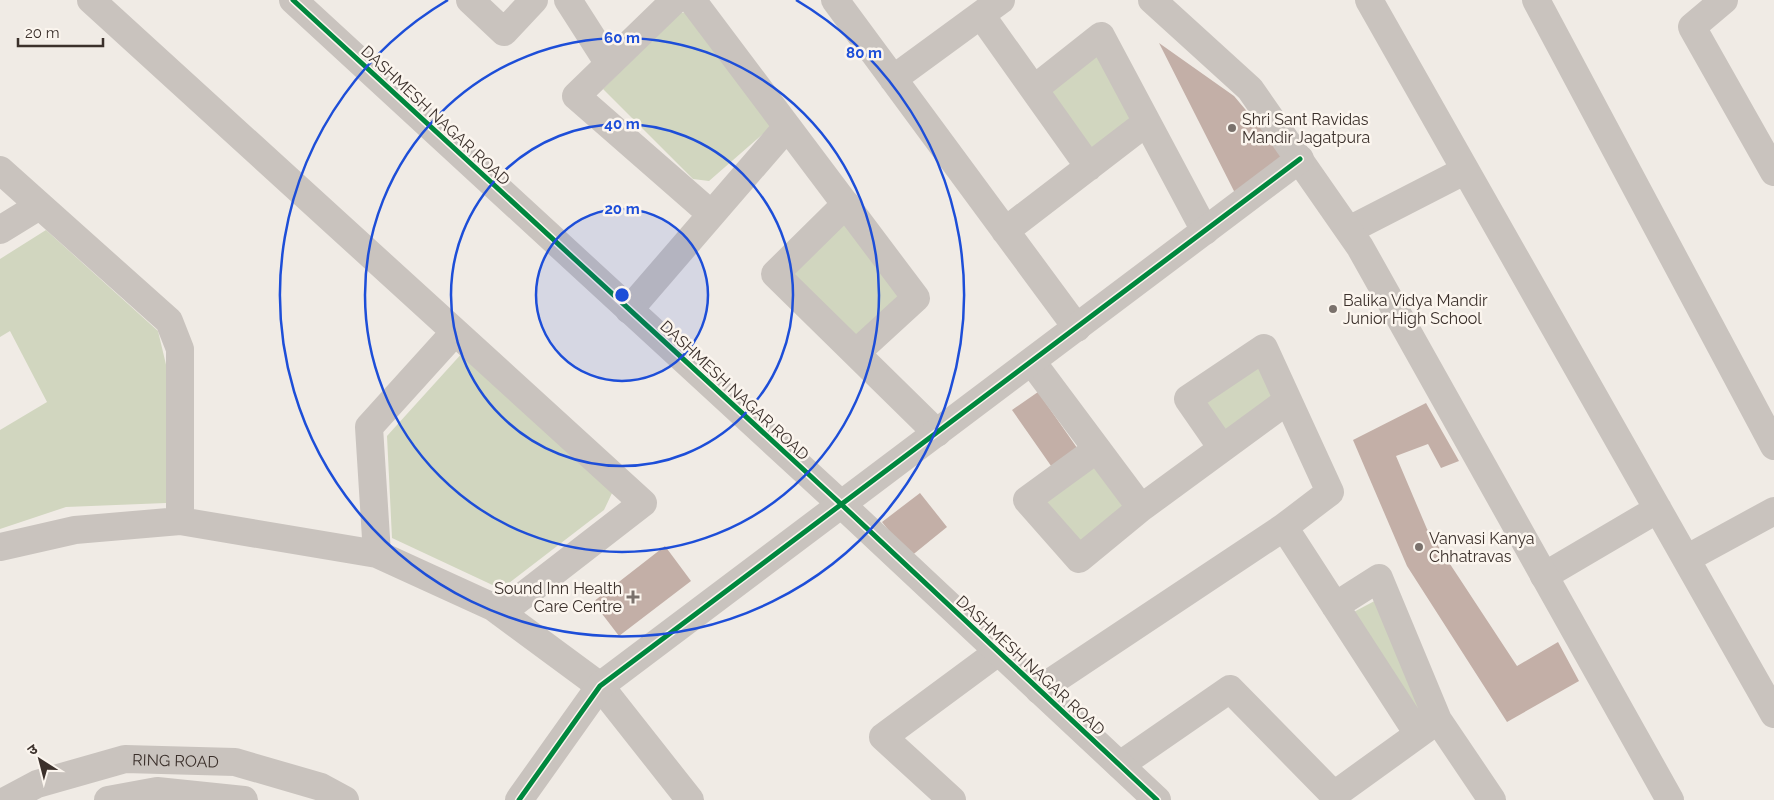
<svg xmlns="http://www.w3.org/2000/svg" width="1774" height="800" viewBox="0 0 1774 800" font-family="Raleway,'Noto Sans Devanagari',sans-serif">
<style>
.green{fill:#d1d6bf}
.building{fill:#c3afa7}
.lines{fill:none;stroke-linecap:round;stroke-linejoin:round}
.minor{stroke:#c9c3be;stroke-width:28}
.tertiary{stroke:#c9c3be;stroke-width:28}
.cycleway-casing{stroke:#fbf5ee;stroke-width:8}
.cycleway{stroke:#00873e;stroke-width:5}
.ring{fill:none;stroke:#1d4ed8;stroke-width:2.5}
.poi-dot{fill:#7a716c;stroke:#fbf5ee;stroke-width:2}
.labels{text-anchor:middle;stroke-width:5;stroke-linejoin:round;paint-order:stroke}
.street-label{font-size:16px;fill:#3b302b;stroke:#fbf5ee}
.poi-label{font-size:16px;fill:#3b302b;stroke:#fbf5ee;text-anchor:start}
.centre{fill:#1d4ed8;stroke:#fbf5ee;stroke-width:2.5}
.ring-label{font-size:15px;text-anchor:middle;font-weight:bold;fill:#1d4ed8;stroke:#fbf5ee;stroke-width:5;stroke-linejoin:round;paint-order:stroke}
</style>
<rect width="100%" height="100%" fill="#f0ebe5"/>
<path class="green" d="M687,12L772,126L709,181L693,179L603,89L680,13Z
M1095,53L1134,120L1089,153L1051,100V86Z
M846,218L902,300L857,341L793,275Z
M46,230L158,331L168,373L166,503L66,507L0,529V430L47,402L10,331L0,337V259Z
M464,351L613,491L604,510L501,589L392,538L387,436Z
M1257,364L1275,403L1228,439L1203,403Z
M1098,461L1132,505L1078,544L1042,503Z
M1382,597L1430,714L1419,723L1350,614Z"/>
<path class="building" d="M1159,43L1234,96L1288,160L1236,195Z
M1038,392L1082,455L1056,473L1012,410Z
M1426,403L1459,461L1441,468L1428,444L1396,456L1427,529L1517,666L1558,642L1579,681L1507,722L1407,566L1353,440Z
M920,493L947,527L910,557L882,522Z
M665,546L691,581L619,636L593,602Z"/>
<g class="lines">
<path class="minor" d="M91,0L643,503L501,613
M470,0L504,32L534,0
M568,0L609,64
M675,0L576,96L711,214
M692,0L916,298L856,353
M835,0L1077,328
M1369,0L1774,714
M1536,0L1774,446
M1724,0L1692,27L1774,172
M981,15L1089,167
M893,79L1001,0
M1034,89L1101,36L1205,231
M0,170L169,321L180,349V521
M846,204L775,274L937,433
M0,230L39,206
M1349,230L1464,171
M1005,231L1147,122
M629,310L787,127
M1032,362L1141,508
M1097,449L1027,500L1079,559L1141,508L1287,401
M1284,527L1418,734
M0,547L75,530L180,521L377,554L493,607L600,686L690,800
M377,554L369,427L455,332
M1686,559L1774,511
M1544,576L1658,509
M1335,606L1379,578L1438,720L1492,800
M1039,690L1284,527L1330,492L1264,348L1188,399L1222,448
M1120,765L1230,689L1334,795L1438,720
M952,800L883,737L998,652"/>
<g class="tertiary">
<path d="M293,0L842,505L1157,800"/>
<path d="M1152,0L1250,89L1360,247L1670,800"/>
<path id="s1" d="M7,800L37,784L125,759L235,762L321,787L345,800"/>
<path d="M108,800L157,791L244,800"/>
<path d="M519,800L600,686L1300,159"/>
</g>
<defs>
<path id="cycleway" d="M293,0L842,505L1157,800
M519,800L600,686L1300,159"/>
</defs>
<use href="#cycleway" class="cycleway-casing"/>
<use href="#cycleway" class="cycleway"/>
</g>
<circle cx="622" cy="295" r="86" fill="#1d4ed8" fill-opacity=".12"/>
<g class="ring">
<circle cx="622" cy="295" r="86"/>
<circle cx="622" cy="295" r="171"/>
<circle cx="622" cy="295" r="257"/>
<path d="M796 0A342 342 0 1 1 448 0"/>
</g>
<g class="poi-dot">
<circle cx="1232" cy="128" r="5"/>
<circle cx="1333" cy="309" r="5"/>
<circle cx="1419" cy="547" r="5"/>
<path d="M630.5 589.5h5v5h5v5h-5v5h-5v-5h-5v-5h5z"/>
</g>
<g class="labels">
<g class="street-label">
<text transform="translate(436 115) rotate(43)" y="6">DASHMESH NAGAR ROAD</text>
<text transform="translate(735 390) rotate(43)" y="6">DASHMESH NAGAR ROAD</text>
<text transform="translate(1031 665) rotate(43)" y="6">DASHMESH NAGAR ROAD</text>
<text dy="6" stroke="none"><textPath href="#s1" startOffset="176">RING ROAD</textPath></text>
</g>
<g class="poi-label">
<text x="1242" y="125">Shri Sant Ravidas<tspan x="1242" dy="18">Mandir Jagatpura</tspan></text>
<text x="1343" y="306">Balika Vidya Mandir<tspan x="1343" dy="18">Junior High School</tspan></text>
<text x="1429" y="544">Vanvasi Kanya<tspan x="1429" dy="18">Chhatravas</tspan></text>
<text x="622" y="594" text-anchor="end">Sound Inn Health<tspan x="622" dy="18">Care Centre</tspan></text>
</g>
</g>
<circle cx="622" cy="295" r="8" class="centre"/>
<g class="ring-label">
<text x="622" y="43">60 m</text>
<text x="864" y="58">80 m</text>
<text x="622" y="129">40 m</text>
<text x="622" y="214">20 m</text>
</g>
<g transform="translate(40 760) rotate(324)" stroke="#fbf5ee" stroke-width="4" paint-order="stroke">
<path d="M0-4L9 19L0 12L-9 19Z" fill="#3b302b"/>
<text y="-8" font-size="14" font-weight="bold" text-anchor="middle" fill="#3b302b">उ</text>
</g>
<path d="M18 38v8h85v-8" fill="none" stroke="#3b302b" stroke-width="2.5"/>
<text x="25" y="38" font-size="15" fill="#3b302b" stroke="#fbf5ee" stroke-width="4" paint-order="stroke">20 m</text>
</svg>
